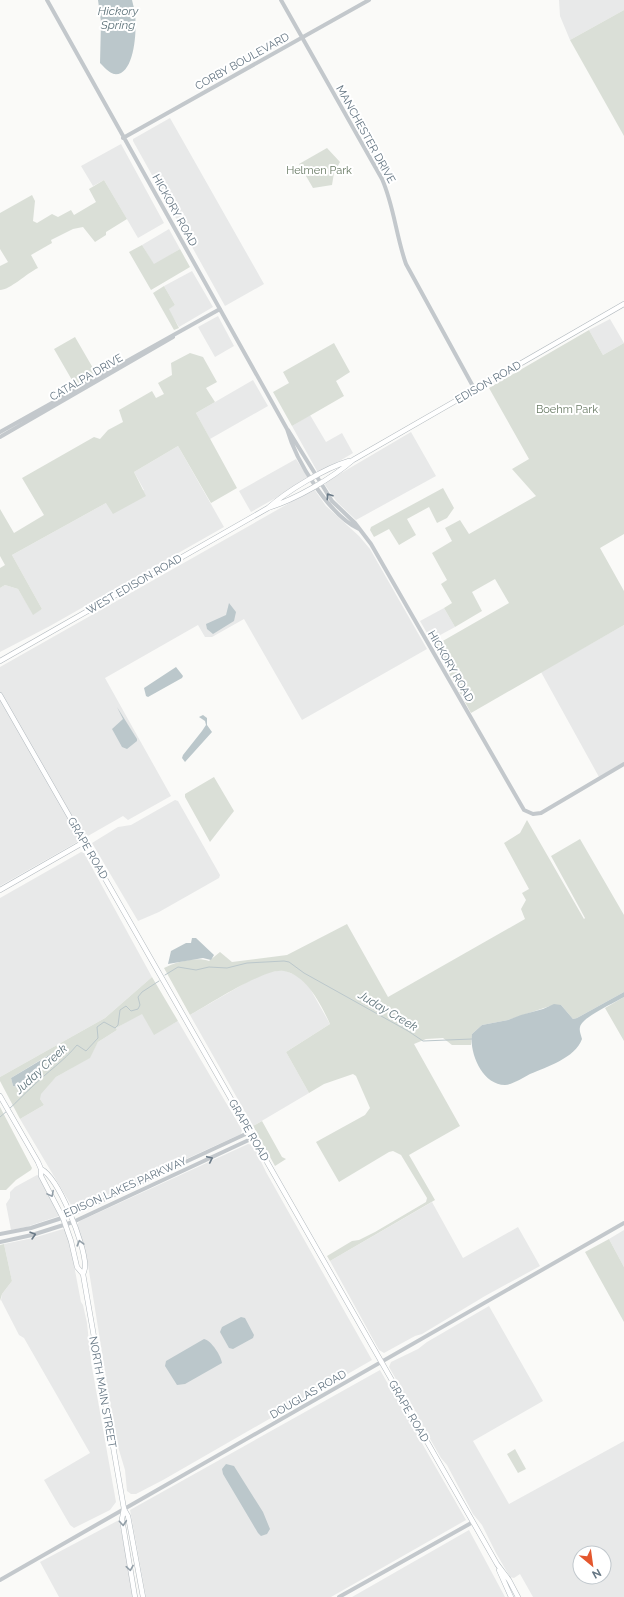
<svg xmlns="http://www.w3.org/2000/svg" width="624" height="1597" viewBox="0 0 624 1597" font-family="Raleway,sans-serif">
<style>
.built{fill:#e8e9e9;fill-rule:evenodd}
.green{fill:#dadfd7;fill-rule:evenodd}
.water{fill:#bbc7cb}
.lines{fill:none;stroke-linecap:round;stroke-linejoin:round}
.stream{stroke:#bbc7cb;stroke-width:1}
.secondary-casing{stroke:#b3babf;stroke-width:5.5}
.tertiary{stroke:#c3c8cc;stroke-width:4}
.secondary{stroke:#fff;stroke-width:4.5}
.oneway{stroke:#6a7a87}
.oneway2{stroke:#939fa8}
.labels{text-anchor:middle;stroke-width:4;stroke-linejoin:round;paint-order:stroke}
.street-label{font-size:11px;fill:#657683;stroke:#fff}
.park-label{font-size:11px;fill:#687a64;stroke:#fff}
.water-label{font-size:12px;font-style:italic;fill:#60757c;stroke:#fff}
</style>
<rect width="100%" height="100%" fill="#fafaf8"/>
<path class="built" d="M559,0H624V10L570,40L560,16Z
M170,118L264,284L225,306L133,141V139Z
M121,144L164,223L138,238L104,180L93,186L81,166Z
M169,229L180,249L154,265L142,245Z
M192,271L213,307L179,327L168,309L175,305L164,286Z
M218,316L234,346L215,357L198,327Z
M610,319L624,343L603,355L589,330Z
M253,380L268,406L210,439L196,413Z
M310,415L326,442L342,433L353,453L321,472L317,471L292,426Z
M411,432L436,476L356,520L337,502L325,485L326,482Z
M178,446L224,527L50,626L0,652V588L5,585L18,589L33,614L42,609L12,555L106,503L144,490L134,472Z
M296,459L307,476V480L251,512L239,491Z
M314,489L326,506L359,536L370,549L427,649L302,720L244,619L212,637H205L198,625L105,678L171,796L128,820L123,816L0,886V667Z
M444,608L455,627L431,640L420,621Z
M624,625V762L599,777L541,672Z
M175,800L178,801L220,875L219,878L159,912L138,921L92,843L118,827L131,825Z
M81,852L84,853L152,977L105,1018L0,1077V898Z
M283,970L298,976L308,985L330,1024L286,1052L309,1093L253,1126L190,1015L254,978L270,972Z
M142,1013L154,1034L178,1021L242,1130L241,1134L74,1210L20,1119L44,1105L40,1099V1094L56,1077L89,1058L98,1042L117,1030L116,1028Z
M248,1144L253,1145L266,1172L372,1360L163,1480L136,1494H131L127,1491L125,1470L116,1440L88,1265L77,1224L80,1221Z
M37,1175L39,1176L59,1216L26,1227L11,1230L6,1204L10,1198V1192L15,1187Z
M432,1202L463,1258L518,1227L540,1266L485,1296L422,1334L415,1336L384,1353L379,1350L330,1261Z
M63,1229L66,1230L69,1239L81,1302L83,1305L87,1323L91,1362L116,1502L110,1510L74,1528L70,1525L44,1480L90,1453L24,1338L19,1335L1,1300L2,1294L12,1281L4,1244L33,1238Z
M624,1230V1267L609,1239Z
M489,1306L543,1401L473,1441L509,1504L624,1441V1597H533L520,1574L514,1578L510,1577L496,1553L482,1525L473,1514L447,1465L441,1458L389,1367L391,1362L418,1349L427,1342ZM580,1553H604V1577H580Z
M380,1370L466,1520L331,1597H146L130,1510Z
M119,1520L134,1597H59L40,1562Z
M469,1530L505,1597H352Z"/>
<path class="green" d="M624,10V136L570,40Z
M327,148L340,162L334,173L332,185L313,188L299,164Z
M104,180L127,219L106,232V235L95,242L83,227L73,229L51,240L52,243L31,255L38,268C27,273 10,290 0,290V266L8,262L0,249V213L32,195L35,201L33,221L37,223L52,214L58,217L71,210L74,215L96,202L89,189Z
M142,245L154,264L180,249L190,267L151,290L129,252Z
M164,286L175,305L169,309L179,328L174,330L153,293Z
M589,330L603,355L624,343V534L600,548L624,591V625L471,713L434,646L509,603L495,579L472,592L482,611L455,627L444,608L452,603L441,584L447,580L432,553L452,541L445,528L460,520L469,534L536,496L512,469L529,459L489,388Z
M75,337L97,375L76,387L54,349Z
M334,343L350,372L336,381L344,396L292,426L273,392L289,383L283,372Z
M190,353L203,357L217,382L206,388L215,402L196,413L237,488L211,503L178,446L134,472L146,496L113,514L106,503L12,555L42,609L33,615L18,589L5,585L0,588V568L5,565L0,556V509L14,533L44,515L22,478L94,437L100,439L108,430L123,422L119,410L152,391L156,398L164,394L158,383L172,375L171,363Z
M443,488L454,508L447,518L437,523L429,507L407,519L416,535L399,545L389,529L374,537L370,530L371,527Z
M214,777L234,811L210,842L185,797V794Z
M527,820L584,919L585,918L551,856L580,839L624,915V992L577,1018L573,1019L561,1005L550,1006L508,1020L482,1025L472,1034L471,1045H452L443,1038L426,1039L414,1044L460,1126L409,1155L435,1200L330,1261L327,1256L352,1241L359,1240L375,1232L426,1202L427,1198L401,1155L393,1151L389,1152L339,1182L316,1142L365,1115L370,1108L356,1076L353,1074L324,1084L309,1093L286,1052L330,1024C321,1004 306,975 284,971C266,967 208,1005 190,1015L164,968C175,962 197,956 209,961L220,952L232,962L287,955L347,924L388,997L525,919L521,909L526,900L522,893L529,889L504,843L520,833Z
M152,977L178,1021L154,1035L142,1014L116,1028L117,1030L98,1042L90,1058L56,1077L41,1094L40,1099L44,1105L20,1119L0,1081V1077L105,1018ZM47,1056V1062L18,1087L13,1086L11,1078Z
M624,997V1041L605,1008Z
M0,1107L32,1168L31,1170L16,1180L6,1190H0Z
M262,1121L282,1157L286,1159L275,1166L253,1126Z
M609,1239L624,1267V1322L585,1252Z
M4,1244L12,1281L2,1294L0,1301V1245Z
M515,1449L526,1469L518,1473L507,1454Z"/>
<path class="water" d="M98,0H132C133,5 135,10 135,15C137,28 135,77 114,74C109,73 103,66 100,63L101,22Z
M229,603L236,612L234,621L213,634L207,629L206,624L226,615Z
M176,667L183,676L182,678L148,697L146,696L144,688Z
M117,707L137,739V741L127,749L122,747L112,729L123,719Z
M203,715L207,718V725L212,732L185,762L182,758L183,755L202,731L206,725L205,721L199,717Z
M192,938H196L214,955L211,960L203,958L168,964L171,951L186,943H191Z
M624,992V997C614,1003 582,1017 580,1027C579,1031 581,1035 582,1039C575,1058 547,1067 530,1074C522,1078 514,1084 505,1085C482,1085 469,1052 472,1034L482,1025L508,1020L521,1015L543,1009L554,1004L561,1005L573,1019L577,1018Z
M51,1054L52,1055L18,1087L13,1086L11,1078Z
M241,1317L245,1318L254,1335L253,1338L233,1349L229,1348L220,1332L222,1327Z
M204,1339C212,1341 221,1356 222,1363L185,1384L177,1385L165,1366L166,1361Z
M226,1464L234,1466L263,1512L270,1529L267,1534L261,1536L258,1533L223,1474L222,1469Z"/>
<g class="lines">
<path class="stream" d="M165,975L178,967L196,970L209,967L227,968L247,963L284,961L289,962L304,973L408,1031L423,1041L472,1039
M9,1109C17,1102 24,1094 32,1087C47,1072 64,1061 77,1045L86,1051L98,1038L97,1027L104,1022L115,1028L118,1025L120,1010L126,1006L131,1011L138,1009L140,1005L138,997L142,992L159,981
M0,1117L7,1111"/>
<defs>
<path id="secondary" d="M268,508C296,499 331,479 353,460L624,304
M0,661L268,508C287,491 325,468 349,461
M0,695L497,1564L509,1580L518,1597
M0,890L84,842
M0,1096L38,1162L41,1169V1176L63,1218L71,1241L77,1267L83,1274
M41,1169C59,1178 85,1245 85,1265C85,1268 84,1272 83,1274L124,1509L128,1516L143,1597
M124,1509L122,1519L135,1597
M499,1570L511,1597"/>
</defs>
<use href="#secondary" class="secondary-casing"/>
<path class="tertiary" d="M47,0L287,429C296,461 329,515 359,529
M281,0L382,179C394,206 396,236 406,264L475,390
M123,138L369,0
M288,430L332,501L355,523L371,544L524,810L533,814L541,813L624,764
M0,432L220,309
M0,437L173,337
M0,1234L31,1228L71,1215L250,1132
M0,1242L32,1235L73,1222L253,1138
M0,1580L624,1223
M339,1597L473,1522"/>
<use href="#secondary" class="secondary"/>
</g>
<defs><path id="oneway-chevron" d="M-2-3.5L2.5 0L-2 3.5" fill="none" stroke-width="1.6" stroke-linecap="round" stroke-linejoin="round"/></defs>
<g class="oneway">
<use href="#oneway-chevron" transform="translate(329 496) rotate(-124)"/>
<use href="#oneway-chevron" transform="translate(210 1159) rotate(-25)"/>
<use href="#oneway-chevron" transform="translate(33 1235) rotate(-16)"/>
</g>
<g class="oneway2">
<use href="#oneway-chevron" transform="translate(51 1194) rotate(62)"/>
<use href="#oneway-chevron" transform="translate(80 1243) rotate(-105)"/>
<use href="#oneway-chevron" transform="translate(123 1523) rotate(85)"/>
<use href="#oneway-chevron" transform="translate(130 1568) rotate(81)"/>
</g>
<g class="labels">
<g class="street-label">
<text transform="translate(242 61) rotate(-29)" y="4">CORBY BOULEVARD</text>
<text transform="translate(366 134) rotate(61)" y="4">MANCHESTER DRIVE</text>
<text transform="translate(175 210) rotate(61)" y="4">HICKORY ROAD</text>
<text transform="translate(86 377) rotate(-30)" y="4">CATALPA DRIVE</text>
<text transform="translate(488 382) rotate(-30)" y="4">EDISON ROAD</text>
<text transform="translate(134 584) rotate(-30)" y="4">WEST EDISON ROAD</text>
<text transform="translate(451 666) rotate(60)" y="4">HICKORY ROAD</text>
<text transform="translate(88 848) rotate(60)" y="4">GRAPE ROAD</text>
<text transform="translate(249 1130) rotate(60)" y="4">GRAPE ROAD</text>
<text transform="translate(125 1187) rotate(-24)" y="4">EDISON LAKES PARKWAY</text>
<text transform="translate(103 1392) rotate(80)" y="4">NORTH MAIN STREET</text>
<text transform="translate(308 1394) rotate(-30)" y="4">DOUGLAS ROAD</text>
<text transform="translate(409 1411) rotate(60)" y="4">GRAPE ROAD</text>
</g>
<g class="park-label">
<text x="319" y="174">Helmen Park</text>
<text x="567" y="413">Boehm Park</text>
</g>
<g class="water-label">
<text x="118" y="15">Hickory<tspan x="118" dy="14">Spring</tspan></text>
<text transform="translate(388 1011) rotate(31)" y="4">Juday Creek</text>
<text transform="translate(41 1069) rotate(-43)" y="4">Juday Creek</text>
</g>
</g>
<g transform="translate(592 1565) rotate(151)"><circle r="19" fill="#ffffff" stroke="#c1c8cd"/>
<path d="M0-3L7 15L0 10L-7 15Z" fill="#e4572e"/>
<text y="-6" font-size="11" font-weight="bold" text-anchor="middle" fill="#657683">N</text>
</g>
</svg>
